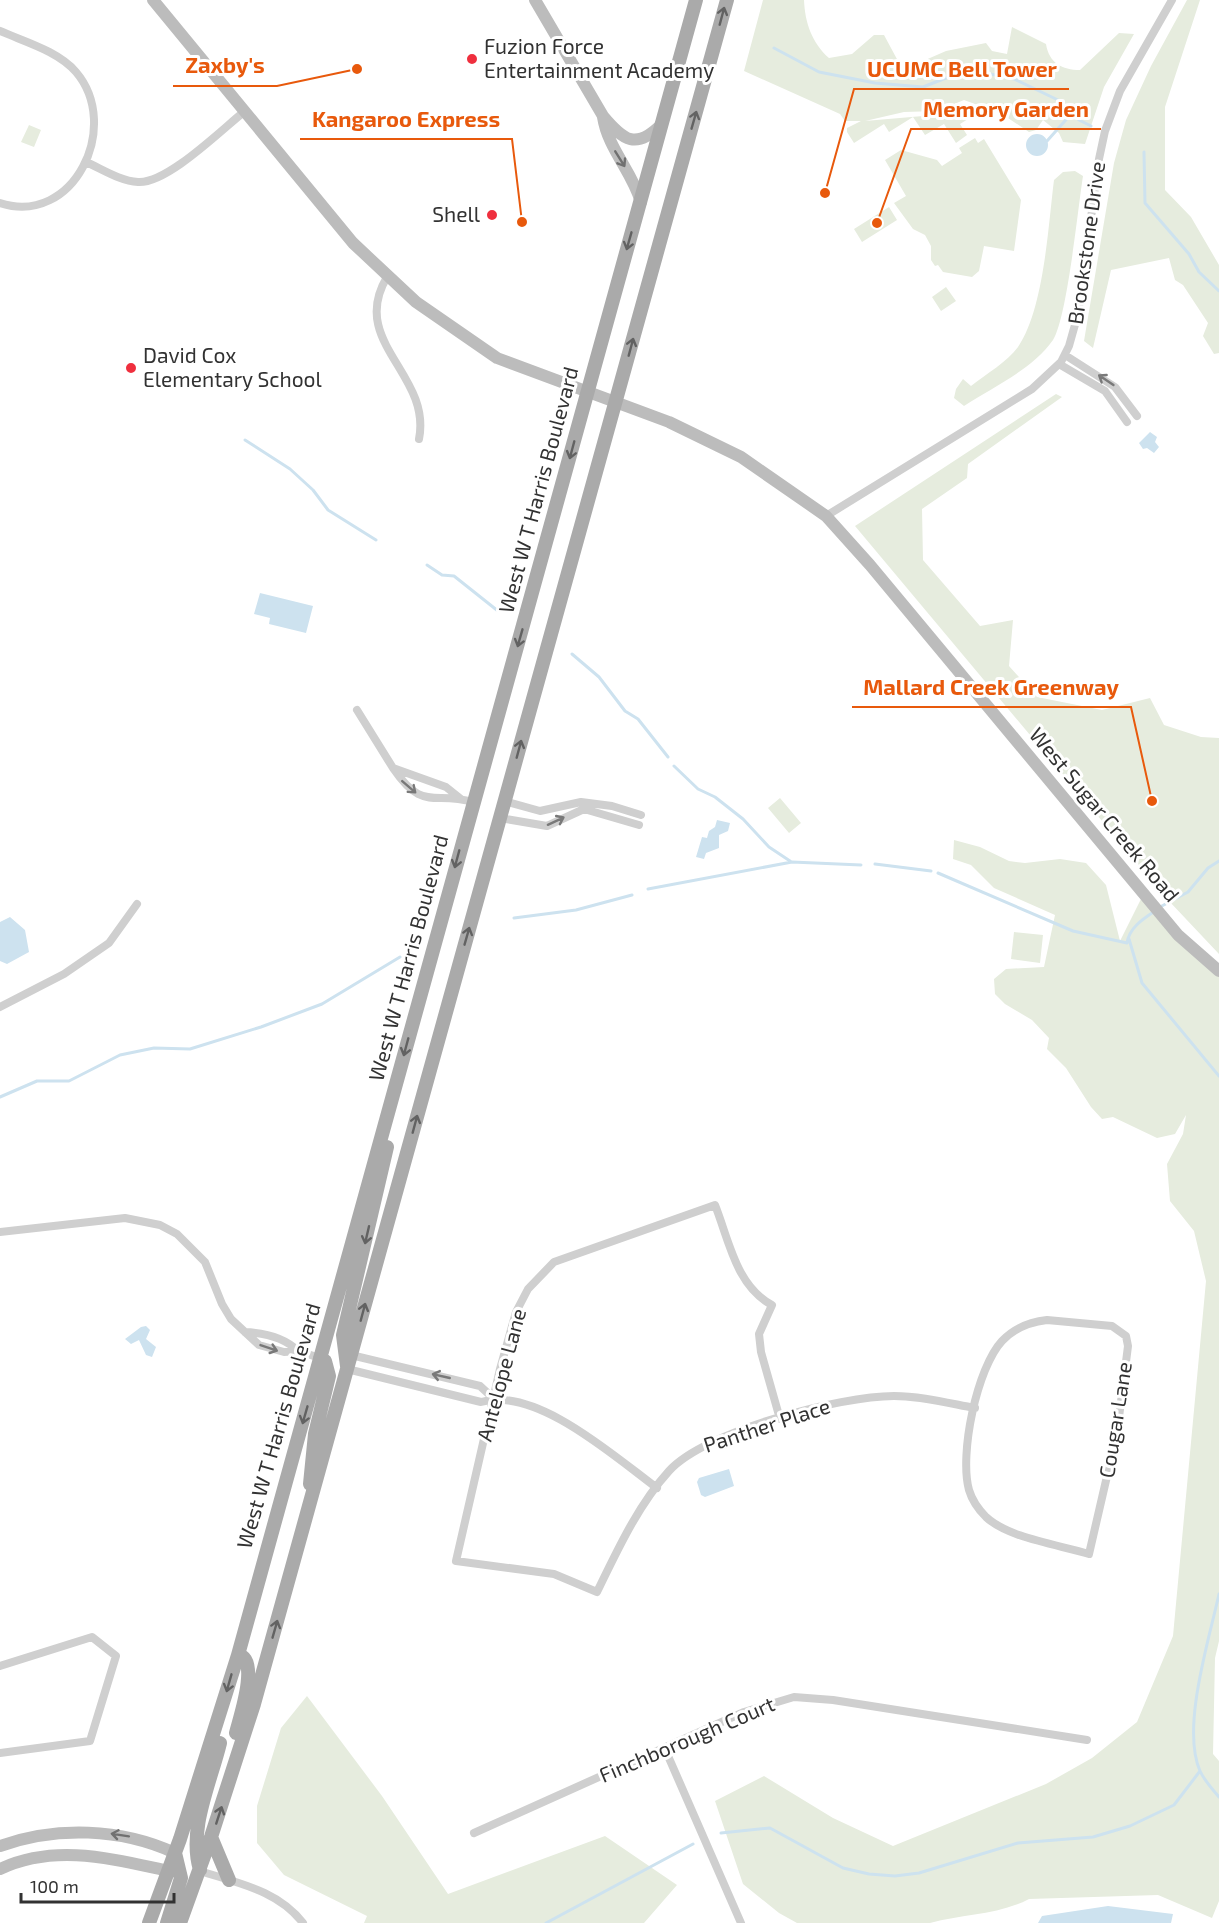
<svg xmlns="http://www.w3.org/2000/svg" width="1219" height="1923" viewBox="0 0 1219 1923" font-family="'Exo 2',sans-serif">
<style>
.green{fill:#e6ecde}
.water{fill:#cde2ef}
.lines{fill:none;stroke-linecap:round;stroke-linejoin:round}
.stream{stroke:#cde2ef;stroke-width:3}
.street{stroke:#cfcfcf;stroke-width:8}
.secondary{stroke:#bcbcbc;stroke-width:12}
.primary{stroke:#aaa;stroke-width:14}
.oneway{stroke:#626262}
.oneway2{stroke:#707070}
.oneway3{stroke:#797979}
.poi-dot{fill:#ef2f3e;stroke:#fff;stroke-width:2}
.labels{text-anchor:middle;stroke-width:6;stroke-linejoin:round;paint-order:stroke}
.poi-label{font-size:21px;fill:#323232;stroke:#fff;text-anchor:start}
.street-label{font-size:21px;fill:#323232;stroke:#fff}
.leader{fill:none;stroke:#e8590c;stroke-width:2}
.callout-dot{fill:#e8590c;stroke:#fff;stroke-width:2}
.callout-label{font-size:22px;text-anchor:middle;font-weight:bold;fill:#e8590c;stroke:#fff;stroke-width:6;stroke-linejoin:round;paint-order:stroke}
</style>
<rect width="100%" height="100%" fill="#fff"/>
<path class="green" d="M763,0H804C805,23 812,43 829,58L852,54L874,35H884L898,61L907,68L946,51L986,43L992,51L1007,54L1012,27L1046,44C1049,63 1062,70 1080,70L1119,33L1134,34L1104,87L1085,144L1063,142L1059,133L1043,120L1036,130L1029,132L1002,114L964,100L937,111L904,112L865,121L981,111L960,124L967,135L956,143L944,124L925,135L913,117L889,132L884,124L854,143L847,132V128L861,121H845L840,114L744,71Z
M1187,0H1200L1165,107V190L1191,217L1219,265V353L1214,354L1203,336L1208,323L1183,285L1175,280L1169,258L1111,270L1093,348L1084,341L1114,163L1126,120L1151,66Z
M29,125L41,130L34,147L21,142Z
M975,138L978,143L984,139L1021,200L1014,251L984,246L979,271L972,277L943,272L938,265L935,266L931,260V246L925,235L913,229L894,203L906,196L885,160L901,150L937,160L942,166L962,153L959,148Z
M1075,171L1083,176C1078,208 1067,318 1053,340C1033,369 993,387 964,406L954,398L956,389L963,379L971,386C986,374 1007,362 1018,347C1044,309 1048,227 1054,180L1063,172Z
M889,207L897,220L862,242L854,229Z
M946,287L956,301L941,311L932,297Z
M1056,394L1062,397L968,464L967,478L922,509L923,560L980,626L1013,620L1009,666L1037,697L1102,710L1150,698L1164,725L1201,737L1219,738V954L1169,901L855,526Z
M780,798L801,823L789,833L768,808Z
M954,840L980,847L1009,861L1025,863L1060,859L1086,863L1106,885L1120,941L1144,893L1219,971V1641L1215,1658L1213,1754L1219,1761V1901L1212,1918L1158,1895L1029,1899C999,1915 963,1914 930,1923H797L779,1913L743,1884L715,1801L764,1776L833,1818L893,1846L1046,1784L1092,1758L1137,1722L1173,1636L1206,1281L1194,1231L1170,1201L1167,1164L1183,1134L1186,1115L1175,1134L1157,1138L1113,1117L1102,1119L1091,1107L1066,1068L1047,1049L1049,1038L1032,1020L1005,1004L995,994L994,979L1006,969L1044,967L1055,915L994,888L971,865L953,859Z
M1014,932L1043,935L1040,963L1011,959Z
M307,1696L382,1796L448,1894L605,1836L677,1885L644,1923H364L367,1916L284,1875L257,1843V1806L281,1728Z"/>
<path class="water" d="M1026 145a11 11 0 1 1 22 0a11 11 0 1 1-22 0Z
M1150,432L1157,437L1155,442L1159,447L1154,453L1147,448L1143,449L1139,443Z
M260,593L313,606L306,633L269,624L270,618L254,614Z
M717,820L730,823L728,831L719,835V848L706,853L704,859L696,857L702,837L707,838L709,831L715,827Z
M10,917L25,930L29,952L7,964L0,961V922Z
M141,1327L146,1326L150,1330L146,1339L156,1347L152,1357L146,1355L139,1340L131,1344L125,1339Z
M729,1469L734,1486L705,1497L701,1495L697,1482L699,1478Z
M1108,1906L1173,1914L1171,1923H1038L1042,1916Z"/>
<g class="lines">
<path class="stream" d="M774,48L819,72L875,83L923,87L951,76L976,71L1014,79L1058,100L1079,120L1091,126
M1047,141L1072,113
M1144,152L1145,203L1189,254L1199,272L1219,291
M245,440L290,469L313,490L328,510L376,540
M427,565L442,575L454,576L498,611
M572,654L599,677L625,711L638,719L668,757
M674,766L698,789L715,797L743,819L769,847L790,861
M875,864L931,871
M938,873L1073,931L1127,943C1129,928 1143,919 1155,911
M648,889L792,862L861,865
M1160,907L1188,892L1208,868L1219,861
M514,918L576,910L632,895
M1129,939L1142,983L1219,1076
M0,1097L37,1081H69L120,1055L154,1048L190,1049L261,1027L322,1004L400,957
M1219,1594C1209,1640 1181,1728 1200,1771C1204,1780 1213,1790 1219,1797
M721,1833L770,1828L843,1868L869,1874L895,1876L919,1873L1018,1843L1093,1837L1130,1826L1174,1805L1200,1771
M546,1923L693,1844"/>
<path class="street" d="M0,31C25,42 58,51 76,72C122,126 74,227 0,203
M86,162C102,169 120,181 138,182C167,184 221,130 245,111
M387,277C348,342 432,374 419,439
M1065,355L1115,387L1137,416
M1059,364L1105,391L1127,422
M826,516L1032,389L1061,362L1069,346L1078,314L1099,159L1105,131L1120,91L1172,0
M357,710L393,768
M461,799L446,787L393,768C423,812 432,791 473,802
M504,801L540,811L581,802L612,806L641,815
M500,818L547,826L584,809L639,825
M0,1007L64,974L109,943L137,904
M0,1232L125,1218L160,1225L177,1234L205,1262L222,1304L231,1319L259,1345L284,1352L298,1351L320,1358
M1047,1320L1112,1326L1126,1336L1128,1346L1117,1433L1089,1554C1060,1545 1008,1538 986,1517C979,1510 972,1500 969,1490C959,1454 977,1368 1002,1341C1015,1327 1030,1322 1047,1320Z
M245,1332C265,1333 284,1337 298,1351
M351,1355L480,1386L493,1398
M347,1369L481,1402C536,1386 615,1457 657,1488
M780,1419L761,1352L759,1334L772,1305C736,1286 729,1240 715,1205L554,1262L528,1289L516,1312L500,1369L456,1561L554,1574L597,1592C617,1551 638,1505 669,1471C705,1431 840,1396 894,1396C921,1396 948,1403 975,1408
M0,1666L92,1637L116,1656L90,1741L0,1753
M665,1749L741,1923
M474,1833L744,1712L794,1697L833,1700L1087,1740
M200,1871C237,1883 278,1890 303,1923"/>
<path class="secondary" d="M153,0L353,243L416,302L497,358L669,422L741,457L826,516L870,565L1178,935L1219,971
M535,0L603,116C624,141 636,150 662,124
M603,117C608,149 632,171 641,202
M0,1846C56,1826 121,1828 175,1853
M0,1869C56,1843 112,1859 169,1871"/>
<path class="primary" d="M347,1366L343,1335L387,1147
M310,1484L315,1434L329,1376L325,1361L320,1358
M236,1733C240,1717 260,1659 238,1655
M211,1837L229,1880
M200,1870C188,1829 210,1784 220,1743
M149,1923L180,1839L238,1655L696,0
M167,1923L181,1878L175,1853
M180,1923L211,1837L254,1704L727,0"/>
</g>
<defs><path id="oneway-shaft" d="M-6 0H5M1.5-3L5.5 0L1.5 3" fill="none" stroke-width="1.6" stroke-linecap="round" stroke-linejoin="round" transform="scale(1.5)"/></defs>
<g class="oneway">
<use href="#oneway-shaft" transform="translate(722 16) rotate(-75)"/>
<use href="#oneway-shaft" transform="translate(694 120) rotate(-74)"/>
<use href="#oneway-shaft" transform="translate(629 241) rotate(106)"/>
<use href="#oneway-shaft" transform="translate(631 347) rotate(-75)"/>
<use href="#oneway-shaft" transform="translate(572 450) rotate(105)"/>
<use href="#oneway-shaft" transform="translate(520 638) rotate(106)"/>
<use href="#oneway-shaft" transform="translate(519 749) rotate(-75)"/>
<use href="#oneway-shaft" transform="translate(457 859) rotate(105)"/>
<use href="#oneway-shaft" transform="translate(467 936) rotate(-74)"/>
<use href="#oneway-shaft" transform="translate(406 1047) rotate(105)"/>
<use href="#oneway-shaft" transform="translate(415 1124) rotate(-75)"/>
<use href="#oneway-shaft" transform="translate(367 1235) rotate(103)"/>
<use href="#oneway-shaft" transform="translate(363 1312) rotate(-75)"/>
<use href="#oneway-shaft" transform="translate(305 1415) rotate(106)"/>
<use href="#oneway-shaft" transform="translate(275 1629) rotate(-74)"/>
<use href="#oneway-shaft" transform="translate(229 1683) rotate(106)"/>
<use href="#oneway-shaft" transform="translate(219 1815) rotate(-72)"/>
</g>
<g class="oneway2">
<use href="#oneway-shaft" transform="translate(620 159) rotate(58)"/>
<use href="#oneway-shaft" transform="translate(120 1835) rotate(-171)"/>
</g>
<g class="oneway3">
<use href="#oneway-shaft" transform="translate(1106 380) rotate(-146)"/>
<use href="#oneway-shaft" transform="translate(409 787) rotate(41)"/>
<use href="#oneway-shaft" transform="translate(556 821) rotate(-25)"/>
<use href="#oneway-shaft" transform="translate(269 1348) rotate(19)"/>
<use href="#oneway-shaft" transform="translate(441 1376) rotate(-167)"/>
</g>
<g class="poi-dot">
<circle cx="472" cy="59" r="6"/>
<circle cx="492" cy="215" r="6"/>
<circle cx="131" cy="368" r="6"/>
</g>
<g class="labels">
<g class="poi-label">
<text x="484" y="54">Fuzion Force<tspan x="484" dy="24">Entertainment Academy</tspan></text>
<text x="480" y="222" text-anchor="end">Shell</text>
<text x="143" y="363">David Cox<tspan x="143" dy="24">Elementary School</tspan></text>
</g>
<g class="street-label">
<text transform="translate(1087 243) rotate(-82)" y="7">Brookstone Drive</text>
<text transform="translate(539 490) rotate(-75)" y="7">West W T Harris Boulevard</text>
<text transform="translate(1104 815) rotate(50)" y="7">West Sugar Creek Road</text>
<text transform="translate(409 958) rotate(-75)" y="7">West W T Harris Boulevard</text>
<text transform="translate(502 1375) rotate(-75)" y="7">Antelope Lane</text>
<text transform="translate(1116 1420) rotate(-81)" y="7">Cougar Lane</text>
<text transform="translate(279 1426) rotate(-74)" y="7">West W T Harris Boulevard</text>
<text transform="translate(767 1426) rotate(-18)" y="7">Panther Place</text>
<text transform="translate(687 1740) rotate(-23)" y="7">Finchborough Court</text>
</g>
</g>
<path class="leader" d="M357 69L277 86H173M825 193L854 89H1069M877 223L911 129H1101M522 222L512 139H300M1152 801L1131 707H852"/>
<g class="callout-dot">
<circle cx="357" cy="69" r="6"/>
<circle cx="825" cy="193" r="6"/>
<circle cx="877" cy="223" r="6"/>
<circle cx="522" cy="222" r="6"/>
<circle cx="1152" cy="801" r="6"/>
</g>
<g class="callout-label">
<text x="225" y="73">Zaxby's</text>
<text x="962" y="77">UCUMC Bell Tower</text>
<text x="1006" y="117">Memory Garden</text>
<text x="406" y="127">Kangaroo Express</text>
<text x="991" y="695">Mallard Creek Greenway</text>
</g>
<path d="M21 1893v9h153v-9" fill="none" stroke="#323232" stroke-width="3"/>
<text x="30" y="1893" font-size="18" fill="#323232" stroke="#ffffff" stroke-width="4.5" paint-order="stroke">100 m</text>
</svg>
